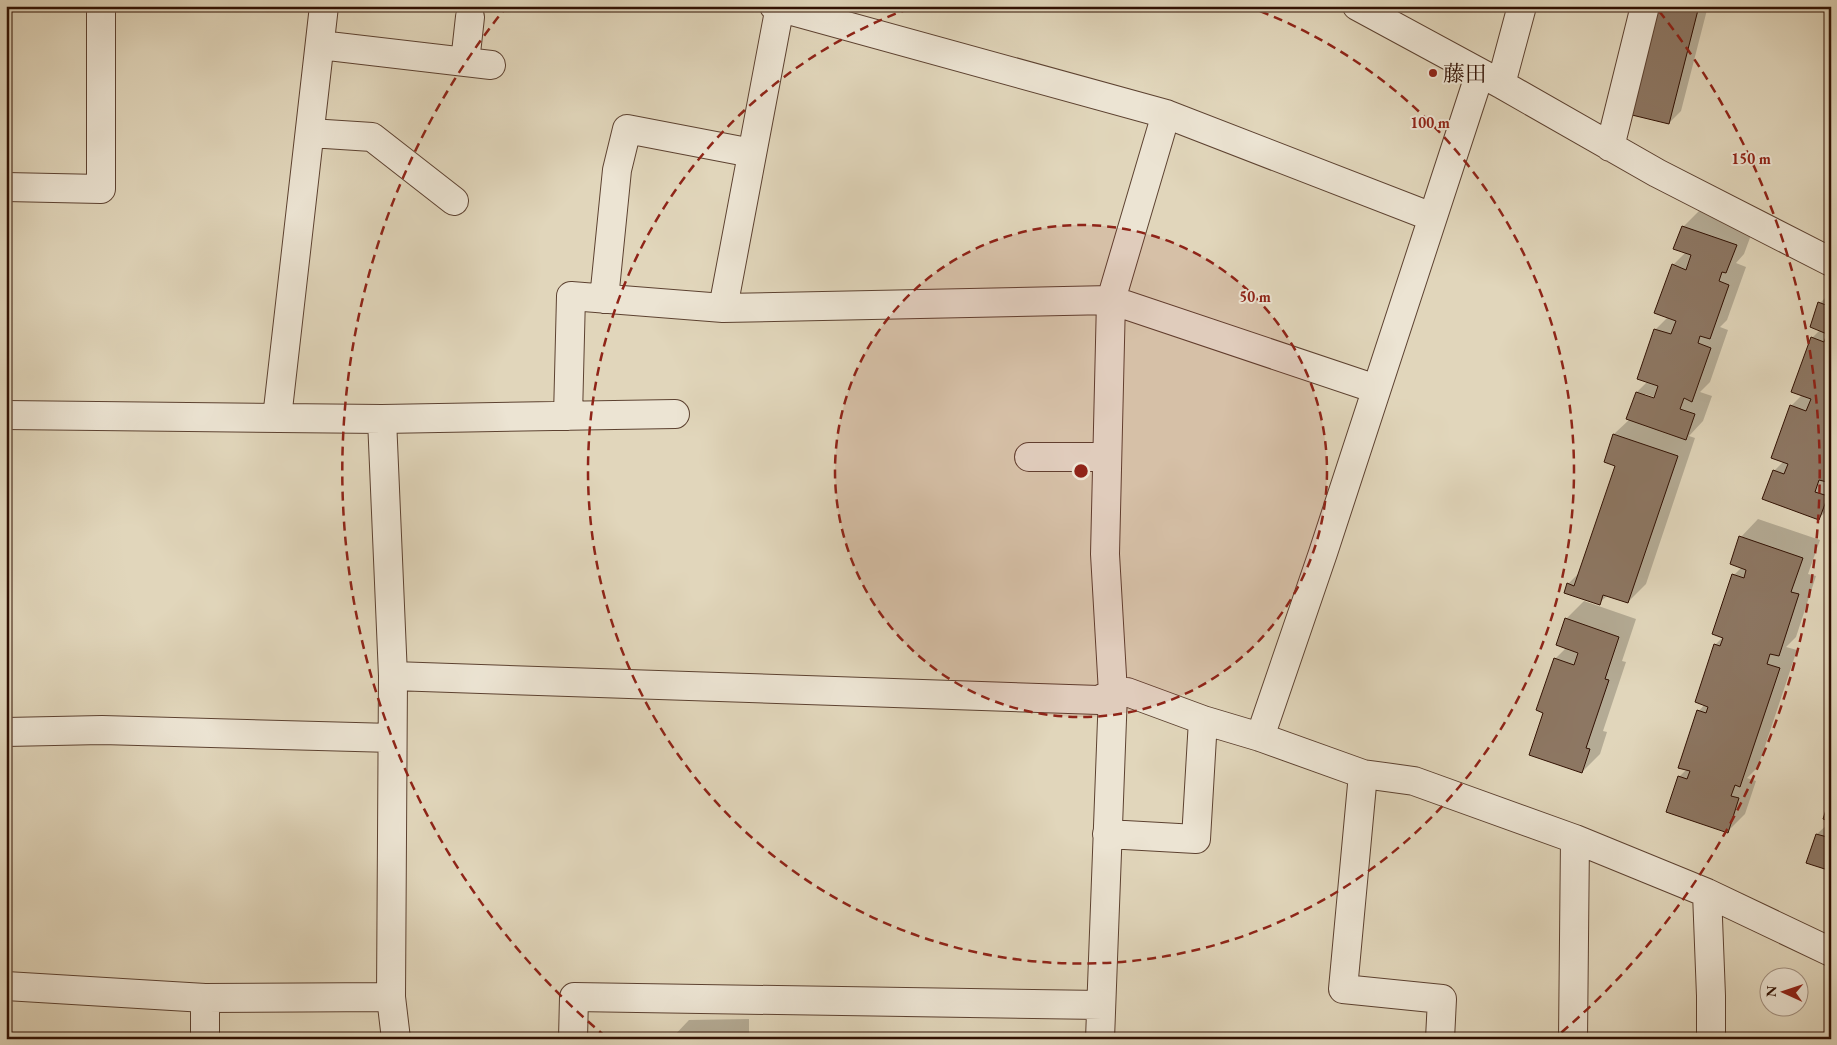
<svg xmlns="http://www.w3.org/2000/svg" width="1837" height="1045" viewBox="0 0 1837 1045" font-family="'EB Garamond','Noto Serif JP',serif">
<style>
.shadow{fill:#0003;fill-rule:evenodd}
.building{fill:#8d7763;stroke:#311103}
.lines{fill:none;stroke-linecap:round;stroke-linejoin:round}
.minor-casing{stroke:#5d4231;stroke-width:30}
.minor{stroke:#ece4d3;stroke-width:28}
.ring{fill:none;stroke:#8f2418;stroke-width:2.5;stroke-dasharray:9 6}
.poi-dot{fill:#8f2418;stroke:#ece4d3;stroke-width:2}
.labels{text-anchor:middle;stroke-width:4;stroke-linejoin:round;paint-order:stroke}
.poi-label{font-size:22px;fill:#311103;stroke:#ece4d3;text-anchor:start}
.centre{fill:#8f2418;stroke:#ece4d3;stroke-width:2.5}
.ring-label{font-size:15px;text-anchor:middle;font-weight:bold;fill:#8f2418;stroke:#ece4d3;stroke-width:4;stroke-linejoin:round;paint-order:stroke}
</style>
<rect width="100%" height="100%" fill="#e1d6bb"/>
<filter id="stains"><feTurbulence type="fractalNoise" baseFrequency=".004" numOctaves="4"/><feColorMatrix values="0 0 0 0 .2 0 0 0 0 .09 0 0 0 0 .02 0 0 0 .5 -.17"/></filter>
<radialGradient id="worn" r=".72"><stop offset=".6" stop-color="#630" stop-opacity="0"/><stop offset="1" stop-color="#630" stop-opacity=".3"/></radialGradient>
<path class="shadow" d="M1654,6H1708L1681,111L1669,123Z
M1701,209L1754,227L1744,254L1736,263L1746,267L1727,320L1720,327L1728,330L1710,382L1700,392L1712,396L1703,421L1689,436L1695,438L1646,584L1628,602L1608,595L1599,603L1568,584L1580,572L1617,465L1605,461L1614,434L1630,419L1628,418L1637,392L1648,381L1639,378L1656,329L1668,317L1673,265L1686,252L1683,227ZM1645,394L1660,399L1659,401L1645,396Z
M1831,292V507L1819,518L1774,471L1784,461L1791,406L1802,395L1812,338L1820,330V303Z
M1758,519L1820,540L1808,574L1816,576L1796,637L1786,647L1797,650L1758,767L1747,778L1756,781L1745,814L1727,832L1679,777L1687,769L1699,711L1705,704L1715,645L1723,637L1734,575L1742,567L1741,537Z
M1584,601L1636,619L1622,661L1626,662L1603,731L1607,732L1600,754L1582,772L1545,712L1555,659L1567,647L1566,619Z
M1831,798V870L1817,834L1831,821Z
M749,1019V1039H671L689,1020Z"/>
<path class="building" d="M1652,6H1699L1669,124L1632,115Z
M1682,226L1737,245L1726,273L1722,272L1719,281L1729,285L1710,339L1700,336L1698,343L1711,348L1692,402L1684,398L1680,409L1695,414L1686,440L1626,419L1636,392L1654,398L1658,386L1637,379L1654,329L1671,334L1676,321L1654,313L1672,264L1686,270L1691,255L1673,249Z
M1818,302L1831,307V472L1827,482L1819,480L1815,492L1828,496L1819,520L1762,499L1773,470L1784,474L1788,464L1771,458L1790,405L1806,411L1811,399L1791,392L1811,337L1824,342L1827,334L1810,327Z
M1613,434L1678,456L1628,603L1603,595L1600,605L1564,593L1567,583L1574,586L1615,466L1604,462Z
M1739,536L1803,558L1791,592L1799,594L1779,656L1770,654L1767,664L1780,668L1740,787L1735,785L1731,796L1739,798L1728,833L1666,812L1678,776L1687,779L1690,771L1678,768L1697,710L1706,713L1708,707L1695,702L1714,644L1720,646L1723,638L1712,634L1732,574L1744,578L1746,570L1730,564Z
M1565,618L1619,637L1605,679L1609,680L1586,748L1590,749L1582,773L1529,755L1543,713L1536,710L1554,658L1574,665L1578,653L1556,645Z
M1831,794V822L1823,819Z
M1816,834L1831,838V871L1806,863Z
M670,1037H731V1039H670Z"/>
<g class="lines">
<defs>
<path id="minor" d="M774,6L1166,114L1432,217
M1357,6L1501,84L1657,173L1831,262
M320,45L491,65
M465,62L470,17
M1501,84L1522,6
M310,133L372,137L454,201
M1610,147L1645,6
M6,187L101,189V6
M604,299L617,170L627,129L752,153
M723,308L780,6
M6,415L382,419L675,414
M568,416L571,296L723,308L1111,300L1376,389
M277,418L324,6
M382,419L393,676L391,997L396,1039
M1029,457H1107
M393,676L1099,700L1113,693L1127,692L1203,720L1260,737L1363,774L1414,781L1575,839L1707,893L1831,952
M6,732L102,730L392,738
M1260,737L1323,553L1480,73
M1363,774L1343,989L1442,999L1440,1039
M1107,834L1196,839L1203,720
M1707,893L1711,996V1039
M6,986L205,998L391,997
M205,998V1039
M573,1039L574,997L1101,1005
M1100,1039L1113,693L1105,554L1111,300L1166,114
M1573,1039L1575,839"/>
</defs>
<use href="#minor" class="minor-casing"/>
<use href="#minor" class="minor"/>
</g>
<circle cx="1081" cy="471" r="246" fill="#8f2418" fill-opacity=".12"/>
<g class="ring">
<circle cx="1081" cy="471" r="246"/>
<path d="M1246 6A493 493 0 1 1 916 6"/>
<path d="M606 1037A739 739 0 0 1 503 11M1659 11A739 739 0 0 1 1556 1037"/>
</g>
<circle class="poi-dot" cx="1433" cy="73" r="5"/>
<g class="labels">
<g class="poi-label">
<text x="1443" y="81">藤田</text>
</g>
</g>
<circle cx="1081" cy="471" r="8" class="centre"/>
<g class="ring-label">
<text x="1430" y="128">100 m</text>
<text x="1751" y="164">150 m</text>
<text x="1255" y="302">50 m</text>
</g>
<rect width="1837" height="1045" fill="none" stroke="#e1d6bb" stroke-width="25"/>
<rect x="8" y="8" width="1822" height="1030" fill="none" stroke="#311103" stroke-width="2.5"/>
<rect x="12" y="12" width="1812" height="1020" fill="none" stroke="#311103"/>
<g transform="translate(1784 992) rotate(273)"><circle r="24" fill="#ece4d3" stroke="#a19080"/>
<path d="M0-4L9 19L0 12L-9 19Z" fill="#8f2418"/>
<text y="-8" font-size="14" font-weight="bold" text-anchor="middle" fill="#311103">N</text>
</g>
<rect width="100%" height="100%" filter="url(#stains)"/>
<rect width="100%" height="100%" fill="url(#worn)"/>
</svg>
